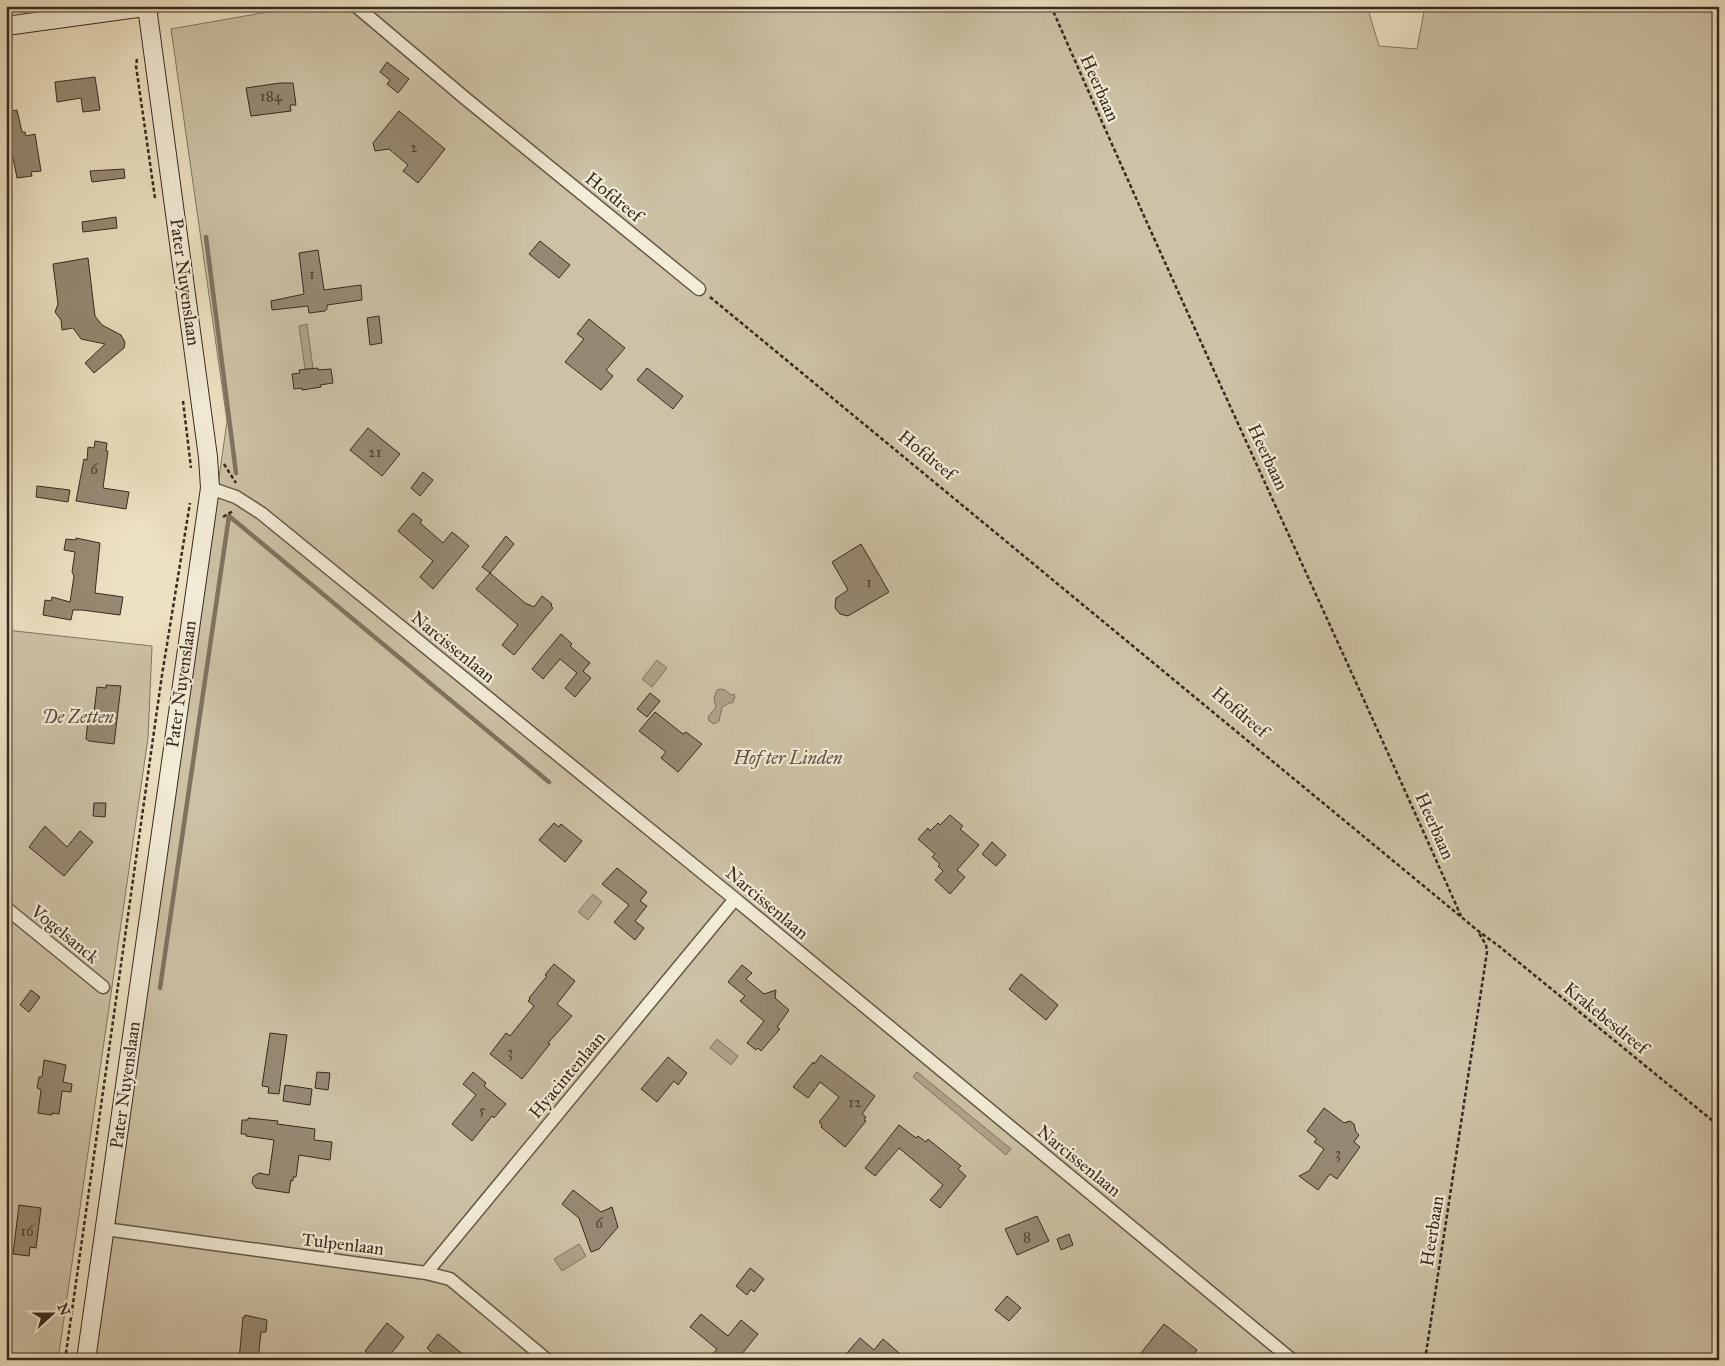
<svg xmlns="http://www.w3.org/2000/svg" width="1725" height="1366" viewBox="0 0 1725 1366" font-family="'IM FELL Great Primer',serif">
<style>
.green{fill:#cdc2a6;stroke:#827662}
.water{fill:#afa38a;stroke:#7f735f}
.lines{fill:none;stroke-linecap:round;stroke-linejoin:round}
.stream{stroke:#7f735f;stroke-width:4.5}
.building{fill:#968973;stroke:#382a1e}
.street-casing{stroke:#655847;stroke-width:15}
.secondary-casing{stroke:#382a1e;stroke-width:20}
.path{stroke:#382a1e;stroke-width:2.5;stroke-dasharray:4 2.5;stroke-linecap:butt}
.street{stroke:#f3ecd7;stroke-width:12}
.secondary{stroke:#f3ecd7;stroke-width:18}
.labels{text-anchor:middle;stroke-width:4.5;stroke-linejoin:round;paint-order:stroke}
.number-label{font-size:15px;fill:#504233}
.street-label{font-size:18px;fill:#382a1e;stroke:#f3ecd7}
.park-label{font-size:18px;font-style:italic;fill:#5d5040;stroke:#f3ecd7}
</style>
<rect width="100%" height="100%" fill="#ece1c2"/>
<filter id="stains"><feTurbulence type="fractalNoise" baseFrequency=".004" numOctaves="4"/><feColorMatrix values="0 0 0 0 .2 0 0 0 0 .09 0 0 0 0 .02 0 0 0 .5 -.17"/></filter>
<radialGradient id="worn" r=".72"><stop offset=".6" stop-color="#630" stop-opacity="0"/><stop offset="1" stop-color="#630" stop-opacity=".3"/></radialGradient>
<path class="green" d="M302,6H1367L1379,46L1417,49L1425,6H1719V1360H95L227,421L171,29Z
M6,630L152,646L148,738L58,1360H6Z"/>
<path class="water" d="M307,324L313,368L305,369L299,326Z
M657,660L667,668L652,687L642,679Z
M721,689L725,690L731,695L734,694L735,698L733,699L734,701L732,703H729L722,707L719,721L714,724L709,721L708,717L716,707L714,698L717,690Z
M593,894L602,902L588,920L578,912Z
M717,1039L738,1056L731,1065L710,1048Z
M917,1072L1011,1149L1006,1155L913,1077Z
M579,1244L586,1256L562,1271L554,1259Z"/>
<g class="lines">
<path class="stream" d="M206,237L236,473
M160,988L229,516L549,782"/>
</g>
<path class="building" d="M387,62L409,79L398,93L387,84L390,80L380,72Z
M95,77L100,110L83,112L81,98L57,102L55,82Z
M280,83H293L296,105H290L291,111L251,116L246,88Z
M17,110L22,132H25L26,136L35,134L41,171L31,172L32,176L17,178L13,158L6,159V133H8L6,112Z
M399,111L445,149L418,183L403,171L408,165L389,149L375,151L373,143Z
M124,169L125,178L92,182L90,171Z
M116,217L117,228L83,232L82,222Z
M540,241L570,265L559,278L529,254Z
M318,250L324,290L361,285L362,300L327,305V309L325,311L309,313L308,306L272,310L271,301L304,294L299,253Z
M88,258L95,316L102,325L121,335L125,342L124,348L94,373L85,363L105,344L81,339L73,328L62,330L61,320L55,312L58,304L53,264Z
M379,316L382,343L370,345L367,318Z
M589,319L625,348L606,370L613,376L601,390L565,362L584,339L577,334Z
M318,368V370L331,369L333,383L320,385L321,387L302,390V388L294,389L292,374L300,373L299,370Z
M647,368L683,396L673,409L637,380Z
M368,428L400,454L382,476L350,450Z
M95,441L107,443L106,451H108L103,488L129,492L126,509L76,501L84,459L87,460L88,447L94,448Z
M423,472L433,480L420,496L411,488Z
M37,486L70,490L68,502L36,497Z
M413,513L422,520L420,523L443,543L452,532L469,546L433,589L420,577L433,561L398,531Z
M506,536L514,544L490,573L525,603L534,607L542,596L552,604L551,606L553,608L514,655L502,645L518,625L476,589L490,573L482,567Z
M76,538L100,543L95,593L123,597L120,615L82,610H73L71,620L43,615L45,600L51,601L52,597L70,602L74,576L72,572L75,552L64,550L66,539L76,540Z
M861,544L889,592L848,616L840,614L835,608L836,598L848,590L832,562Z
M561,634L572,644L570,646L590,663L583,671L591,678L575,697L565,688L577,673L560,659L543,679L532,669Z
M106,685L121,686L114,744L89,741L86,739L88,721H93L97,687L106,688Z
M650,693L660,701L647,717L637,709Z
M655,712L683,734L686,732L702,744L678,772L661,758L666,752L639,731Z
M94,803H106L105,817L93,816Z
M950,815L963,826L960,829L979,845L957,870L965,877L950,894L935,880L943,871L938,866L940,864L932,857L935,854L918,839L928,828L930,831L938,823L940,825Z
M554,823L559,827L561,824L582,841L565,862L539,840Z
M45,826L67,847L80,831L93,842L64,876L29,847Z
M992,842L1006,855L996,866L982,854Z
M617,868L647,892L640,901L647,906L635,921L644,928L635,940L614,922L629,905L602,884Z
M554,964L575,981L557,1004L572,1016L548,1043L550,1044L522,1079L490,1054L506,1033L510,1036L534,1006L528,1001L530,999L529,998L547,976L545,975Z
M742,965L752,973L746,979L764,994L776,990L775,998L789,1010L777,1027L780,1029L761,1051L758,1048L756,1050L747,1043L764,1021L740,1001L745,996L728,982Z
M1021,974L1058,1005L1046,1020L1009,989Z
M31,990L40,997L29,1012L20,1005Z
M270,1033L287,1035L279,1094L268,1093L269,1087L262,1086Z
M821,1055L875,1096L862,1114L866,1117L864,1120L866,1121L845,1147L821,1127L822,1125L819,1122L839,1097L820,1082L808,1098L793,1087L813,1062L814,1064Z
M668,1057L687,1073L678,1085L674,1081L657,1102L641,1089Z
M44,1060L66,1065L63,1082L72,1084L71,1092L62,1091L59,1114L52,1113V1115L38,1113L41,1090L37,1088L39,1077H42Z
M317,1072L330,1073L328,1090L315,1088Z
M473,1072L486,1083L484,1086L506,1104L494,1118L492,1116L472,1141L452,1124L476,1095L463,1084Z
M285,1085L312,1089L310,1105L283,1101Z
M1324,1108L1344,1123L1350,1121L1354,1124L1356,1132L1359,1135L1354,1142L1360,1147L1337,1179L1330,1174L1318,1190L1299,1176L1309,1171L1324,1149L1314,1142L1317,1139L1307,1131Z
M248,1118L278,1121L277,1124L315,1129L314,1140L332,1142L330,1160L299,1155L296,1177H293V1181L291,1180L289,1193L256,1188L252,1183L253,1177L259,1173L269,1175L274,1140L246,1136V1134H241L242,1120H248Z
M899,1125L916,1138L918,1136L926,1142L928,1139L961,1166L958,1169L966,1176L940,1208L930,1200L943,1185L899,1148L875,1176L865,1168Z
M573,1190L601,1212L612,1207L618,1227L599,1249L591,1252L579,1218L562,1204Z
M19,1205L41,1208L36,1248L30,1247L29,1256L13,1254Z
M1037,1216L1049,1241L1017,1255L1005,1229Z
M1069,1234L1073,1245L1061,1250L1057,1239Z
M750,1268L764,1279L754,1292L751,1289L747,1295L736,1286Z
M1007,1296L1021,1308L1009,1321L995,1310Z
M701,1314L728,1336L741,1320L758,1334L737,1360H708L717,1349L690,1327Z
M245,1315L267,1320L266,1332H261L258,1360H239L243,1317H245Z
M387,1323L404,1337L386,1360H376L365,1351Z
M1164,1324L1197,1350L1190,1360H1150L1141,1353Z
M438,1334L470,1360H440L427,1348Z
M860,1338L874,1350L883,1339L907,1360H841Z"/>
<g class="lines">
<defs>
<path id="street" d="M356,6L466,99L699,289
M210,488L236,497L261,513L735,899L1292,1360
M6,908L103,987
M105,1229L426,1273L450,1279L547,1360
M426,1273L735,899"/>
<path id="secondary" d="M6,26L152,6
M86,1360L210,488L208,457L147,7"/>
</defs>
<use href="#street" class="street-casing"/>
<use href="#secondary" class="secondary-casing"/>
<path class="path" d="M1051,6C1184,311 1326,612 1461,916
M137,59L136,66L155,198
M710,297L1477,930L1500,947L1719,1126
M183,401L191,468
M224,464L236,483
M223,517L233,511
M65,1360L162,675L190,503
M1425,1360L1487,952L1486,945L1479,933"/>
<use href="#street" class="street"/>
<use href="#secondary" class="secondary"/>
</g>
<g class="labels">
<g class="number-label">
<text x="271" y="101">184</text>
<text x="414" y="152">2</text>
<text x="312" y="279">1</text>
<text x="375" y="457">21</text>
<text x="94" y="474">6</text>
<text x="869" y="587">1</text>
<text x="510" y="1057">3</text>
<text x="855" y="1107">12</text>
<text x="482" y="1115">5</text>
<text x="1338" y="1158">3</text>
<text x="599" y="1228">6</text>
<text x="27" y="1236">16</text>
<text x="1027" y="1242">8</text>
</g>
<g class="street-label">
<text transform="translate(1100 88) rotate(66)" y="6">Heerbaan</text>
<text transform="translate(614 197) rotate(39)" y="6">Hofdreef</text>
<text transform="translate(185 282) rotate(82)" y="6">Pater Nuyenslaan</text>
<text transform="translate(927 455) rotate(39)" y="6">Hofdreef</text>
<text transform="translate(1268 457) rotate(65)" y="6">Heerbaan</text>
<text transform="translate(453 647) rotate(39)" y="6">Narcissenlaan</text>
<text transform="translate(181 684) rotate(-82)" y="6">Pater Nuyenslaan</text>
<text transform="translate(1240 712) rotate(40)" y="6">Hofdreef</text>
<text transform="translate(1435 826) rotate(66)" y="6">Heerbaan</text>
<text transform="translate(767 903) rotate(40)" y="6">Narcissenlaan</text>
<text transform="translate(65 934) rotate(39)" y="6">Vogelsanck</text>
<text transform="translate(1606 1018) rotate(39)" y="6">Krakebesdreef</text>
<text transform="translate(567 1075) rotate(-50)" y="6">Hyacintenlaan</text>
<text transform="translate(125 1085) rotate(-82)" y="6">Pater Nuyenslaan</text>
<text transform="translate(1079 1161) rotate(39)" y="6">Narcissenlaan</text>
<text transform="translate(1432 1231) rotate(-81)" y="6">Heerbaan</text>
<text transform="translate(343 1244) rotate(7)" y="6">Tulpenlaan</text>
</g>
<g class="park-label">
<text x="78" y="723">De Zetten</text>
<text x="788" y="764">Hof ter Linden</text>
</g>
</g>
<rect width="1725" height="1366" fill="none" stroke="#ece1c2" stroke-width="25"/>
<rect x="8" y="8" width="1710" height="1351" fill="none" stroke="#382a1e" stroke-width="2.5"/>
<rect x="12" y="12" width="1700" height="1341" fill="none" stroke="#382a1e"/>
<g transform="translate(52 1314) rotate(69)" stroke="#f3ecd7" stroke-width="4" paint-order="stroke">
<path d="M0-4L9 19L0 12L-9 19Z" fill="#382a1e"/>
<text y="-8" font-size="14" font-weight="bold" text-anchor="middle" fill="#382a1e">N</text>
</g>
<rect width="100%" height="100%" filter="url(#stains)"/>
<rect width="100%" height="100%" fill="url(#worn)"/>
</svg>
